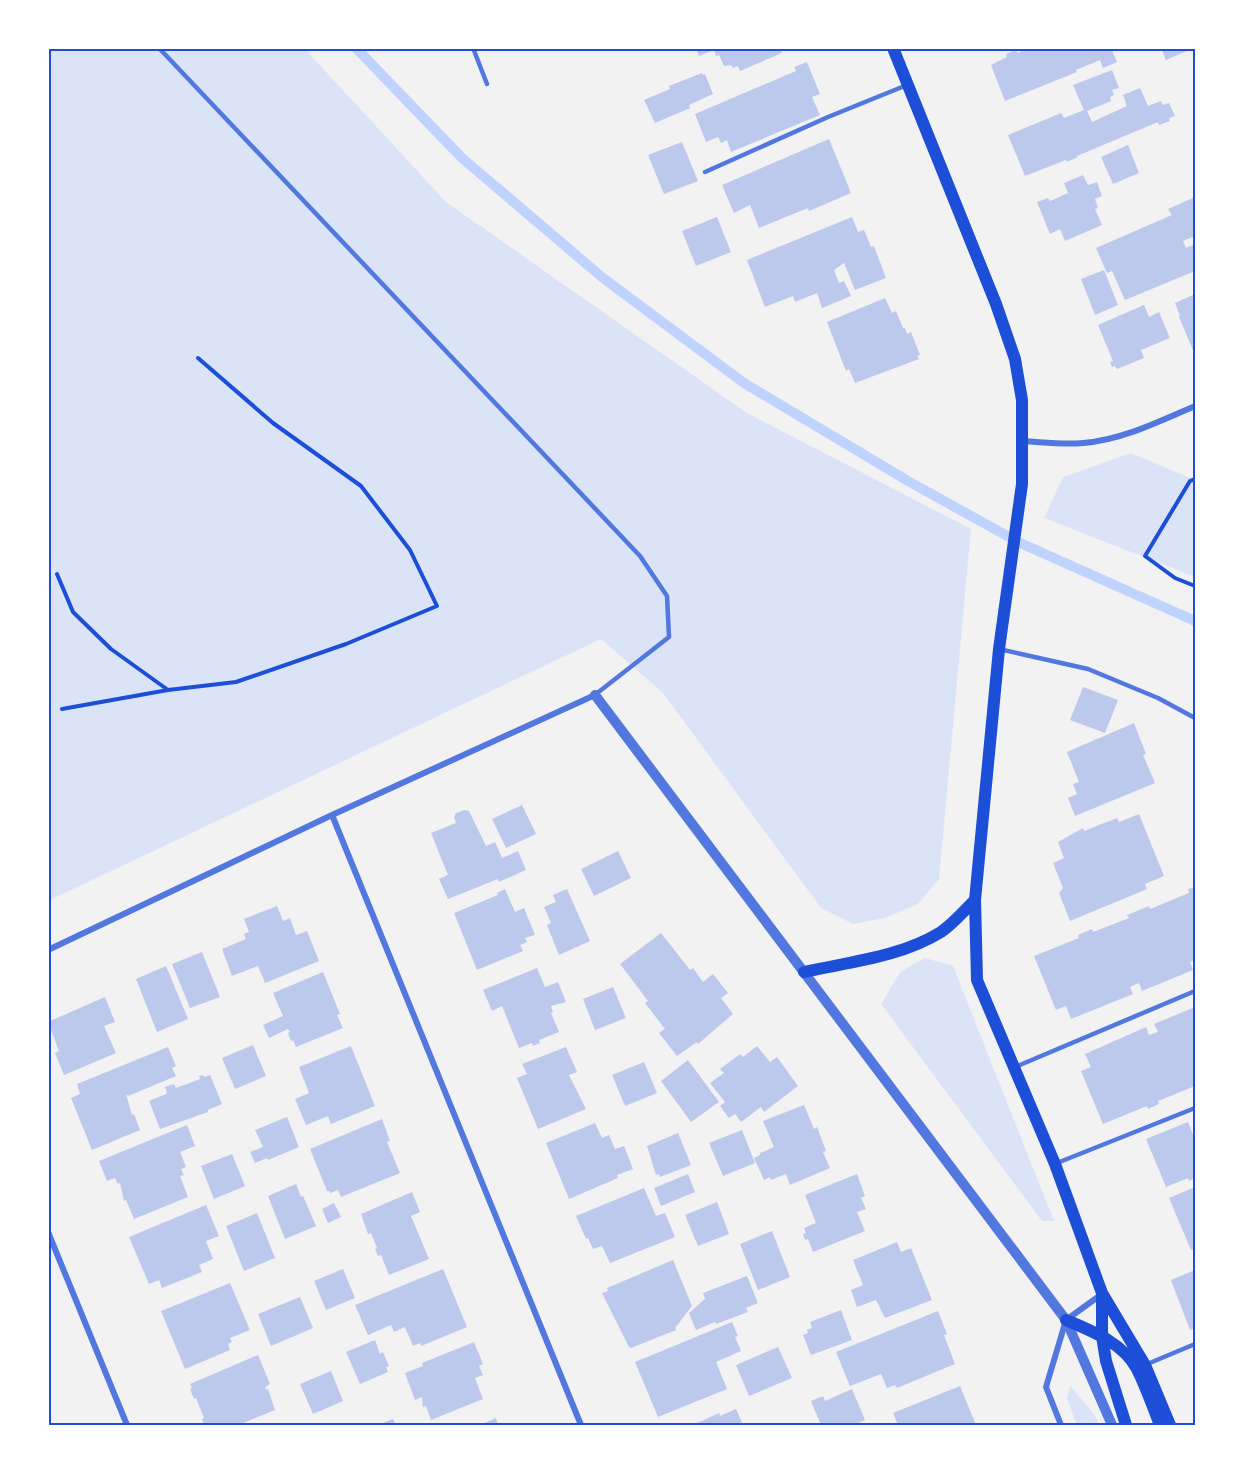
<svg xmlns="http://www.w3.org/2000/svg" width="1243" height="1473" viewBox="0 0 1243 1473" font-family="Raleway,sans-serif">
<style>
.green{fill:#dbe4f7}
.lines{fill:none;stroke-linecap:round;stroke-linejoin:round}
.stream{stroke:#bfd3fe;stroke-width:10}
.building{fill:#bdc9ec}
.path{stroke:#1d4ed8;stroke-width:4}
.service{stroke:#5277de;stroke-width:4.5}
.minor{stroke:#5277de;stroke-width:6}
.tertiary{stroke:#5277de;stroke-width:10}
.secondary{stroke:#1d4ed8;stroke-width:12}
.neatline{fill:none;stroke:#1d4ed8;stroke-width:2}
</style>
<rect width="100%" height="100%" fill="#f2f2f2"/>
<path class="green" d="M48,48H304L446,202L747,413L971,529L939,879L918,904L885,918L853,924L821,908L663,693L601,639L48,901Z
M1131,453L1190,478L1195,476V577L1044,518L1063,477Z
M925,958L953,966L1054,1221H1042L881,1004L900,972Z
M1070,1385L1095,1416L1099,1425H1077L1067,1399Z"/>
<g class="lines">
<path class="stream" d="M356,48L462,158L603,278L744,383L908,481L1018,542L1195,621"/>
</g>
<path class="building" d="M696,48H780L782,53L740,71L738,66L733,68L731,65L724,66L719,55L716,56L714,50L699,56Z
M1031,48H1111L1117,62L1103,68L1100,60L1076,70L1077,72L1005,101L991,65L1007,57L1006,54L1016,50L1017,53Z
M1161,48H1194L1166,60Z
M807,62L820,94L812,97L820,115L731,152L727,140L721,143L718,137L706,142L695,114L796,71L794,67Z
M1112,70L1119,88L1112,90L1114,95L1110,97L1111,101L1087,111L1092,122L1127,106L1123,95L1140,88L1148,106L1161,101L1163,105L1169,103L1175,116L1169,118L1170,121L1159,125L1158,122L1077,156L1078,157L1067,162L1066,160L1025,176L1008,135L1061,113L1064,118L1084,110L1073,85Z
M702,73L703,75L705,74L713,94L689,105L690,108L655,123L644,100L670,89L669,86Z
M829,139L851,193L809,211L808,208L759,228L750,205L734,213L722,185Z
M682,142L698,181L664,194L648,155Z
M1128,145L1139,173L1113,184L1101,157Z
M1083,175L1088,185L1097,182L1102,196L1095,199L1098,208L1095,209L1102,225L1065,241L1060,229L1050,234L1037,202L1048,198L1050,201L1068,193L1064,183Z
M1195,197V236L1183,241L1186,248L1195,244V266H1193L1195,271L1125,300L1112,271L1107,273L1096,248L1172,215L1168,209Z
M717,217L731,252L696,266L682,231Z
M852,217L858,232L864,230L871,247L874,246L886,278L855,290L844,263L834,270L839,283L844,281L851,296L822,308L817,293L795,302L793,296L765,307L747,260Z
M1104,270L1118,305L1095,315L1081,279Z
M1195,294V355L1179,317L1180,316L1175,303Z
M885,298L892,313L896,311L903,328H905L907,334L911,332L920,355L917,356L919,359L855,383L849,369L846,371L827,322Z
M1144,305L1149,317L1159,312L1170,338L1141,350L1144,358L1117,369L1115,366L1112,367L1110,362L1113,361L1098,325Z
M1083,687L1118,700L1105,733L1070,720Z
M1134,723L1146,754L1143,755L1155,783L1075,816L1068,798L1077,794L1073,784L1079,782L1067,752Z
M522,805L536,834L506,848L492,819Z
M464,810L469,811L486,846L495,842L502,858L518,851L526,870L499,882L498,879L448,899L439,879L448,875L431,833L456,823L454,817L456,813Z
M1139,814L1164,876L1145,884L1147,889L1070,921L1059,893L1063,888L1053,863L1064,858L1058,842L1083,828L1084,831L1117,818L1119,822Z
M618,851L631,878L594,896L581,869Z
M1195,887V960L1190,962L1193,970L1142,991L1139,983L1130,987L1133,994L1071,1019L1066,1006L1056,1010L1034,956L1079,938L1078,935L1092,929L1093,932L1129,918L1127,915L1149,906L1150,909L1189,893L1188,889Z
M505,889L515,912L524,908L535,935L525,938L527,942L520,945L523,951L477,970L454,913L498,895L497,893Z
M567,889L590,941L559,955L547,925L551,923L544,907L556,902L553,895Z
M277,906L283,921L290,918L296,935L307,931L319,961L265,983L258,966L232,976L222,949L246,939L244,934L249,932L244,919Z
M661,933L690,970L693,968L703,982L713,974L728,993L721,998L733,1014L698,1044L697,1042L677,1056L659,1033L665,1029L645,1003L648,1001L620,964Z
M202,952L220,997L190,1008L172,964Z
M166,966L188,1019L157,1032L136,979Z
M537,968L545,987L558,982L566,1002L551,1006L553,1012L551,1013L559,1032L539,1040L540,1043L533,1046L532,1043L519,1048L502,1006L492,1011L483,990Z
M323,972L340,1014L337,1015L343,1028L296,1047L293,1040L291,1041L288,1033L290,1032L288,1029L269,1038L263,1025L283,1016L273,993Z
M613,987L626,1018L595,1030L583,999Z
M105,997L115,1022L104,1026L116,1053L64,1075L55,1053L59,1051L48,1022Z
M1195,1007V1086L1158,1101L1159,1104L1148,1109L1147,1106L1103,1124L1081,1071L1091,1067L1085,1054L1146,1027L1149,1035L1158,1032L1154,1024Z
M253,1045L266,1076L235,1089L222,1058Z
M351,1046L375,1106L331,1124L328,1116L306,1125L295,1099L309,1093L299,1067Z
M757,1046L770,1062L777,1057L798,1086L764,1112L761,1107L741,1122L735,1114L729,1118L720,1106L725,1102L710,1083L724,1073L720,1069L740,1054L743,1057Z
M168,1047L176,1066L172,1068L176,1076L128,1096L126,1094L132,1115L134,1114L140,1130L92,1150L71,1098L80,1094L77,1084Z
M566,1047L577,1072L569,1075L586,1109L538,1129L517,1078L527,1074L522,1064Z
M688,1060L719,1102L691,1122L661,1081Z
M644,1062L657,1093L625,1106L612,1075Z
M203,1075L204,1077L210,1075L222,1104L208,1110V1112L160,1129L149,1101L166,1094L167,1092L165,1087L174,1084L176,1088L200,1079L199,1076Z
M804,1105L814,1129L817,1127L826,1151L823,1152L830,1168L790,1185L786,1174L771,1180L770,1177L764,1180L754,1158L760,1155V1153L774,1147L763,1121Z
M287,1117L299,1147L268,1160L267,1158L255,1163L250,1152L263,1147L255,1130Z
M382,1119L390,1141L387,1142L400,1173L341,1197L338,1190L330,1193L329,1191H327L310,1149Z
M1188,1122L1195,1140V1178L1189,1181L1188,1178L1166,1187L1146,1139Z
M595,1123L602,1138L609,1135L615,1149L624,1146L633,1169L617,1175L618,1178L569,1199L546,1143Z
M187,1125L195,1146L180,1152L186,1167L181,1169L184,1175L180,1176L188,1197L134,1219L126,1200L124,1201L120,1183L118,1184L115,1178L107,1181L99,1161Z
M742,1130L755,1163L723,1176L709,1143Z
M678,1133L691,1165L660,1177L659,1174L656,1175L647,1146Z
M232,1154L245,1186L214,1199L201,1166Z
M688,1174L695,1192L661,1206L654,1188Z
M857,1174L865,1196L861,1198L866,1209L857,1212L865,1231L813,1252L808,1239L805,1240L803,1234L806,1233L804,1228L816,1223L805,1195Z
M296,1184L301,1197L303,1196L316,1226L285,1239L268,1196Z
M1195,1187V1249L1191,1250L1169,1198Z
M644,1188L656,1216L665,1213L675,1237L610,1263L602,1246L593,1249L588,1238L586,1239L576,1216Z
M412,1192L420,1212L411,1216L429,1259L389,1275L381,1255L378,1256L375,1249L377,1248L371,1233L368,1234L361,1214Z
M717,1202L729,1234L698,1246L685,1215Z
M334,1203L341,1217L328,1223L322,1209Z
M206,1205L219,1236L206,1241L213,1259L199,1265L202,1272L162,1288L159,1280L149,1284L129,1237Z
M257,1213L275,1258L244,1271L226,1226Z
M772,1231L790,1277L758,1290L740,1244Z
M897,1242L901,1252L911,1248L932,1300L885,1318L876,1300L857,1307L851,1290L863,1285L853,1260Z
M673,1260L692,1306L675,1328L676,1330L631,1348L629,1347L602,1293L608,1291L607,1288Z
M343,1269L355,1298L326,1310L314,1281Z
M443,1269L467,1327L421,1346L420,1343L413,1346L405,1327L394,1332L391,1325L368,1335L355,1305Z
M1195,1270V1328L1190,1330L1171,1280Z
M747,1276L758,1303L746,1308L748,1312L716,1324L715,1322L696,1330L689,1313L705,1299L703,1293Z
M230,1283L250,1330L230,1338L232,1342L228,1344L230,1350L185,1369L161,1311Z
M300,1297L313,1328L271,1346L258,1314Z
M841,1310L852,1340L811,1355L803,1335L808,1333L807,1330L812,1328L810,1322Z
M938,1311L947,1334L944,1335L955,1364L897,1388L895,1385L887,1388L881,1374L850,1386L836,1352Z
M732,1322L738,1336L735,1337L741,1351L716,1362L727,1389L658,1417L635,1362Z
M375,1340L380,1354L383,1352L389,1366L386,1367L388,1372L360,1384L346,1352Z
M474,1342L483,1364L479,1366L483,1375L475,1378L483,1399L431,1420L426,1406L423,1407L422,1397L415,1400L405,1373L423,1366L422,1363Z
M778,1347L792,1378L749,1396L736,1365Z
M258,1355L270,1384L265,1387L266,1390L268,1389L275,1410L238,1425H204L202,1419L204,1418L196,1398L194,1399L190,1389L192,1388L190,1384Z
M331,1371L343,1401L313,1414L300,1384Z
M960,1386L976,1425H898L893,1413Z
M852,1389L865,1420L853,1425H821L811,1401L823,1396L825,1401Z
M736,1409L743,1425H693L719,1413L720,1416Z
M496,1418L498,1425H480Z
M393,1419L396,1425H378Z"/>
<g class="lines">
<path class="path" d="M1195,479L1190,481L1145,556L1175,578L1195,586
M57,574L73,612L111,649L168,690L236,682L346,644L437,606L410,550L361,486L273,423L198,358
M62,709L168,690"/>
<path class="service" d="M159,48L640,556L667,596L669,637L596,694
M473,48L487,84
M705,172L828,117L907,85
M999,649L1088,669L1158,698L1195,718
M1015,1067L1195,991
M1057,1163L1195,1108
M1145,1365L1195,1344"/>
<path class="minor" d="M1022,441C1042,442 1063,445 1083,443C1122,440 1160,421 1195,406
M332,815L581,1425
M48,950L332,815L595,695
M48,1232L127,1425
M1061,1425L1046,1387L1066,1320L1102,1294"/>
<path class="tertiary" d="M595,695L1066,1320L1112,1425"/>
<path class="secondary" d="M893,48L996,304L1015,359L1022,400V484L999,649L975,900L977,980L1055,1164L1102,1293L1145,1365L1170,1425
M804,972C849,962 901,957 941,932C953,924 964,911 975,900
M1102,1294V1336L1106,1361L1126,1425
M1066,1320C1092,1331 1123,1343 1137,1369C1146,1387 1153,1407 1160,1425"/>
</g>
<rect width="1243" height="1473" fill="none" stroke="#ffffff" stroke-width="99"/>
<rect x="50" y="50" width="1144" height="1374" class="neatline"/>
</svg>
